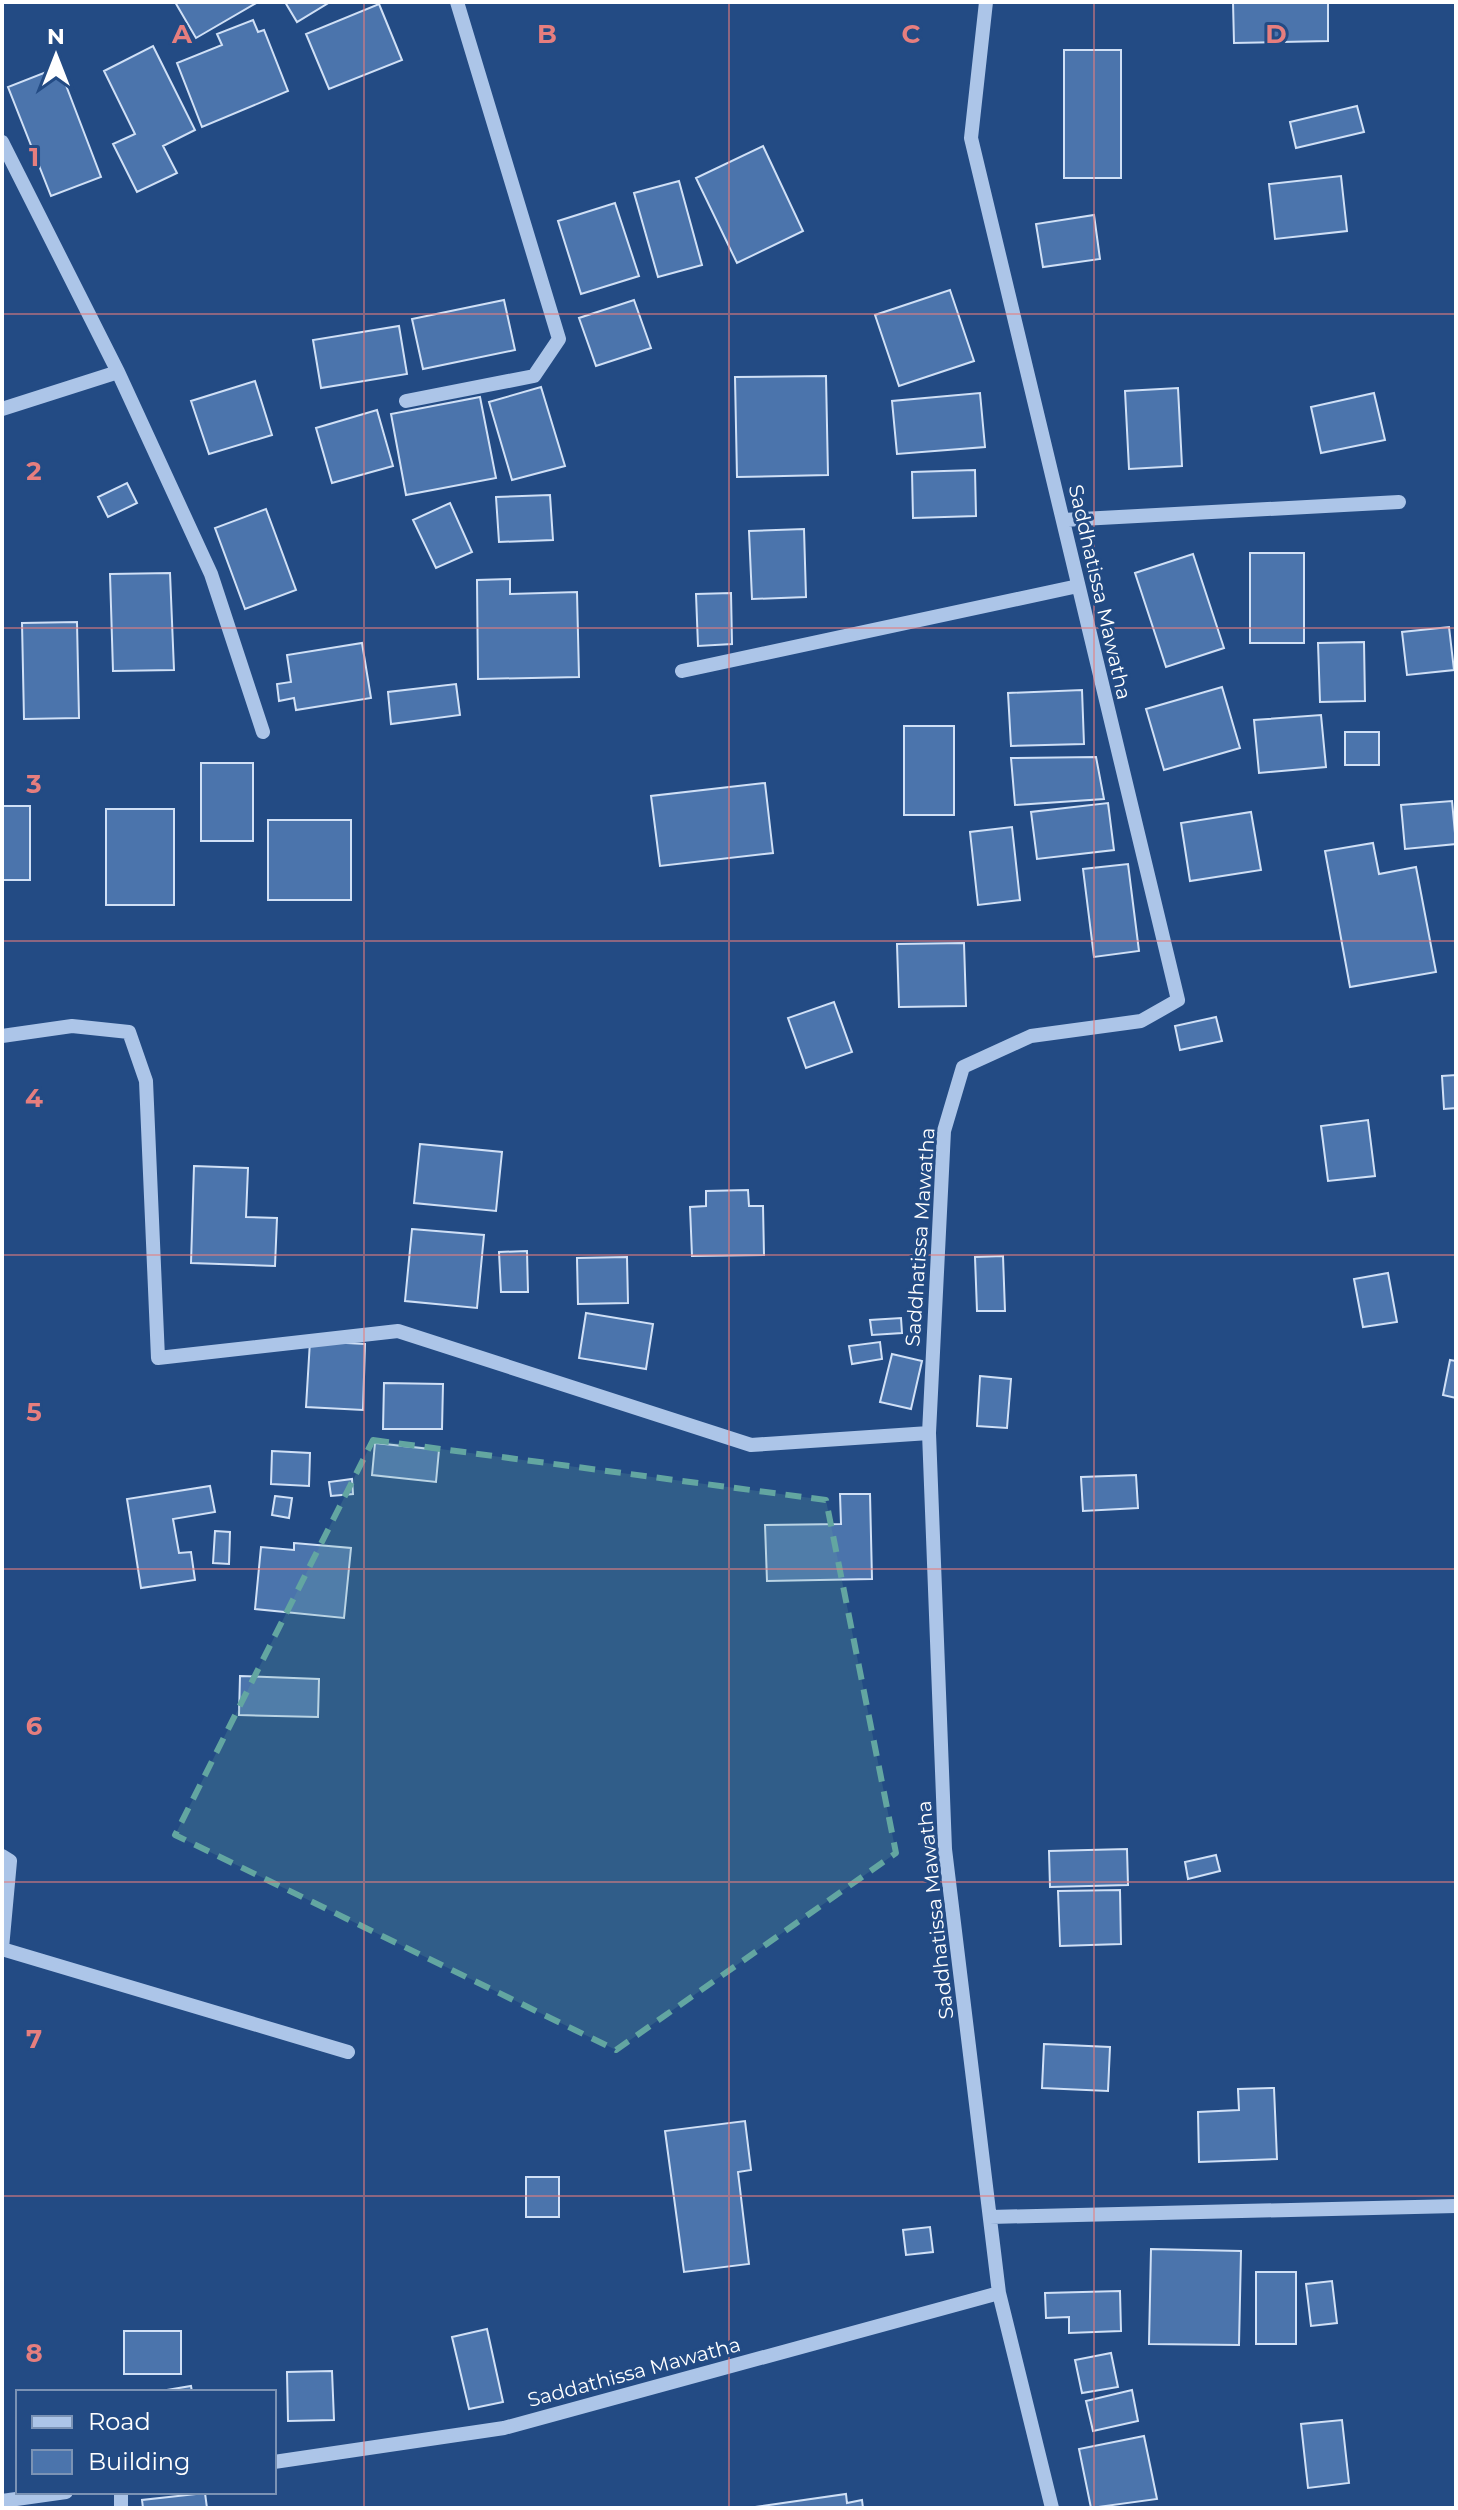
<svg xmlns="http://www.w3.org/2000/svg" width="1458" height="2510" viewBox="0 0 1458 2510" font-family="Montserrat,sans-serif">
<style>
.building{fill:#4b74ac;stroke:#d0e0f6;stroke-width:2}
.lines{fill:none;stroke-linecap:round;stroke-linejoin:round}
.minor{stroke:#acc5e8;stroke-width:14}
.marked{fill:#63a6a1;fill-opacity:0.2;stroke:#63a6a1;stroke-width:6;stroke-dasharray:16 10;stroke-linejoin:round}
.grid{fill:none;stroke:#e67e7e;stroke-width:2;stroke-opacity:0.55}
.labels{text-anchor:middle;stroke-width:6;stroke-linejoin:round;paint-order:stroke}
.street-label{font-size:20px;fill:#fff;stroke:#234b84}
.grid-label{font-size:26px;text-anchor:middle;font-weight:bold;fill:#e67e7e;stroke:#234b84;stroke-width:6;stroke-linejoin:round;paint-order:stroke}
</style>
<rect width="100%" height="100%" fill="#234b84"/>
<path class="building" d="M175,2H258L196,38Z
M285,2H330L297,22Z
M1233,2H1328V41L1234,43Z
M379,4L402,60L329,89L306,34Z
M253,20L258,32L264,30L288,91L202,127L177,63L222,45L217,34Z
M153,46L195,130L163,146L177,173L137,192L113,144L135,134L104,71Z
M1064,50H1121V178H1064Z
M59,67L101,177L51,196L8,87Z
M1357,106L1364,132L1296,148L1290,122Z
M763,146L803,231L737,263L696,178Z
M1341,176L1347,231L1275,239L1269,184Z
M679,181L702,265L658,277L634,193Z
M615,203L639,276L581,294L558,221Z
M1094,215L1100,259L1043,267L1036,224Z
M950,290L974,361L899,386L875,315Z
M504,300L515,350L423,369L412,319Z
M634,300L651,348L596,366L579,318Z
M399,326L407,374L321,388L313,340Z
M826,376L828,475L737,477L735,377Z
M255,381L272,435L209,454L191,401Z
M541,387L565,466L512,480L489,402Z
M1178,388L1182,466L1129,469L1125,391Z
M980,393L985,447L897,454L892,401Z
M1374,393L1385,440L1321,453L1311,407Z
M480,397L496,478L406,495L391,414Z
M377,410L393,466L332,483L316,428Z
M975,470L976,516L913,518L912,472Z
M127,483L137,503L108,517L98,497Z
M550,495L553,540L499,542L496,497Z
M450,503L472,552L436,568L413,520Z
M266,509L296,590L245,609L215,528Z
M804,529L806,597L752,599L749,531Z
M1250,553H1304V643H1250Z
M1193,554L1224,648L1166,667L1135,573Z
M170,573L174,670L113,671L110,574Z
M510,579V594L577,592L579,677L478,679L477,580Z
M731,593L732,644L698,646L696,594Z
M77,622L79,718L24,719L22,623Z
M1449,627L1454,670L1407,675L1402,632Z
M1364,642L1365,701L1320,702L1318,643Z
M362,643L371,698L296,710L294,698L279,701L277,684L291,682L287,655Z
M456,684L460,715L391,724L388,692Z
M1222,687L1240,748L1164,770L1146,709Z
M1082,690L1084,744L1011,746L1008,693Z
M1321,715L1326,767L1259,773L1254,720Z
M904,726H954V815H904Z
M1345,732H1379V765H1345Z
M1096,757L1104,799L1015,805L1011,758Z
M201,763H253V841H201Z
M765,783L773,853L660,866L651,796Z
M1452,801L1456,844L1405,849L1401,805Z
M1108,803L1114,850L1037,859L1031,812Z
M2,806H30V880H2Z
M106,809H174V905H106Z
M1251,812L1261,870L1190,881L1181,823Z
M268,820H351V900H268Z
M1012,827L1020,900L978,905L970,832Z
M1373,843L1379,874L1416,867L1436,972L1350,987L1325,851Z
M1128,864L1139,951L1094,957L1083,869Z
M964,943L966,1006L899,1007L897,944Z
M834,1002L852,1052L806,1068L788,1018Z
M1216,1017L1222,1041L1180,1050L1175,1026Z
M1456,1075V1108L1444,1109L1442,1076Z
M1368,1120L1375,1176L1328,1181L1321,1126Z
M420,1144L502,1152L496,1211L414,1203Z
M194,1166L248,1168L246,1217L277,1218L275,1266L191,1263Z
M748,1190L749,1206H763L764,1255L692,1256L690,1207L706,1206V1191Z
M412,1229L484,1235L477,1308L405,1301Z
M527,1251L528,1292H501L499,1252Z
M1003,1256L1005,1311H977L975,1257Z
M627,1257L628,1303L578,1304L577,1258Z
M1388,1273L1397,1322L1363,1327L1354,1279Z
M586,1313L653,1324L646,1369L579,1358Z
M901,1318L902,1333L872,1335L870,1320Z
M310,1341L365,1344L363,1410L306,1407Z
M880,1342L882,1359L852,1364L849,1346Z
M892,1354L922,1361L911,1409L880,1402Z
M1450,1360L1456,1361V1398L1443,1395Z
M980,1376L1011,1379L1007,1428L977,1426Z
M384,1383L443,1384L442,1429H383Z
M375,1443L439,1450L436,1482L372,1475Z
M272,1451L310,1453L309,1486L271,1484Z
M1136,1475L1138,1508L1083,1511L1081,1477Z
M352,1479L353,1494L331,1496L329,1482Z
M210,1486L215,1512L173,1519L179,1553L191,1552L195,1580L141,1588L127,1499Z
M840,1494H870L872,1579L767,1581L765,1525L841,1524Z
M275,1496L292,1498L289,1518L272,1515Z
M215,1531L230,1532L229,1564L213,1563Z
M294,1543L351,1548L344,1618L255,1609L261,1547L294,1550Z
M240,1676L319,1679L318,1717L239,1715Z
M1127,1849L1128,1885L1050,1887L1049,1851Z
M1216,1855L1220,1871L1188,1879L1185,1862Z
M1120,1890L1121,1944L1060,1946L1058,1891Z
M1044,2044L1110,2047L1108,2091L1042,2088Z
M1274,2088L1277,2159L1199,2162L1198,2112L1239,2110L1238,2089Z
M745,2121L751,2170L738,2172L749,2264L684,2272L665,2131Z
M526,2177H559V2217H526Z
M930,2227L933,2252L906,2255L903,2230Z
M1151,2249L1241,2251L1239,2345L1149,2344Z
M1256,2272H1296V2344H1256Z
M1332,2281L1337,2323L1311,2326L1306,2284Z
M1120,2291L1121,2331L1069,2333V2317L1046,2318L1045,2293Z
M487,2329L503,2402L469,2409L452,2337Z
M124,2331H181V2374H124Z
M1111,2353L1118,2387L1082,2393L1075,2360Z
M332,2371L334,2420L288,2421L287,2372Z
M191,2386L192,2392H155Z
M1132,2390L1138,2421L1093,2431L1086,2401Z
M1342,2420L1349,2483L1308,2488L1301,2424Z
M1144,2436L1157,2499L1091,2508L1079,2449Z
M205,2493L207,2508H143L142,2500Z
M846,2494L847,2503L862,2500L863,2508H748Z"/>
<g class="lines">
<path class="minor" d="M986,2L971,138L1178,1000L1141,1021L1031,1036L963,1067L944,1131L929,1433L945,1849L999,2293L1052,2508
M2,142L118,372L211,574L263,732
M406,401L534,376L559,339L457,2
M2,409L118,372
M1063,520L1399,502
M682,671L1078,586
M2,1036L72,1026L129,1032L146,1081L158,1358L398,1331L751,1445L929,1433
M2,1856L10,1861L2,1948
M2,1949L348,2052
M990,2217L1456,2206
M274,2462L504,2428L999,2293
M121,2492V2508
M2,2501L66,2492"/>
</g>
<path class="marked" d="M373,1440L826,1500L896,1853L616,2050L175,1835Z"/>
<path class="grid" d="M364,2V2508M729,2V2508M1094,2V2508M2,314H1456M2,628H1456M2,941H1456M2,1255H1456M2,1569H1456M2,1882H1456M2,2196H1456"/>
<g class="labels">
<g class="street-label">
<text transform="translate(1100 592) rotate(77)" y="7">Saddhatissa Mawatha</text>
<text transform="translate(920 1237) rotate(-86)" y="7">Saddhatissa Mawatha</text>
<text transform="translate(935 1910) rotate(-96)" y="7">Saddhatissa Mawatha</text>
<text transform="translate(634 2372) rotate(-15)" y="7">Saddathissa Mawatha</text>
</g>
</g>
<g class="grid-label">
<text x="182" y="43">A</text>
<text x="547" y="43">B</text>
<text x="911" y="43">C</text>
<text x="1276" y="43">D</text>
<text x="34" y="166">1</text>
<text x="34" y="480">2</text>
<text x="34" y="793">3</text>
<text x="34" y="1107">4</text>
<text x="34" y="1421">5</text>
<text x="34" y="1735">6</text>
<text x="34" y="2048">7</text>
<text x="34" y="2362">8</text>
</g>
<rect width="1458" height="2510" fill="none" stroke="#ffffff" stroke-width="8"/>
<rect x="16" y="2390" width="260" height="104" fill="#234b84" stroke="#7b93b5" stroke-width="2"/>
<rect x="32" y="2416" width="40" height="12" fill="#acc5e8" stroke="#7b93b5" stroke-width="2"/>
<text x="88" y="2430" font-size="24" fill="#ffffff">Road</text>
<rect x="32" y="2450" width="40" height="24" fill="#4b74ac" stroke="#7b93b5" stroke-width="2"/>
<text x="88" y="2470" font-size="24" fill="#ffffff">Building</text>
<g transform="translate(56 56)" stroke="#234b84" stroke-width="6" paint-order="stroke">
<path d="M0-6L14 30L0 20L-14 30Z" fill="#ffffff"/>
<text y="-12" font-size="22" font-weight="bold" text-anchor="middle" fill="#ffffff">N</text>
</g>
</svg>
